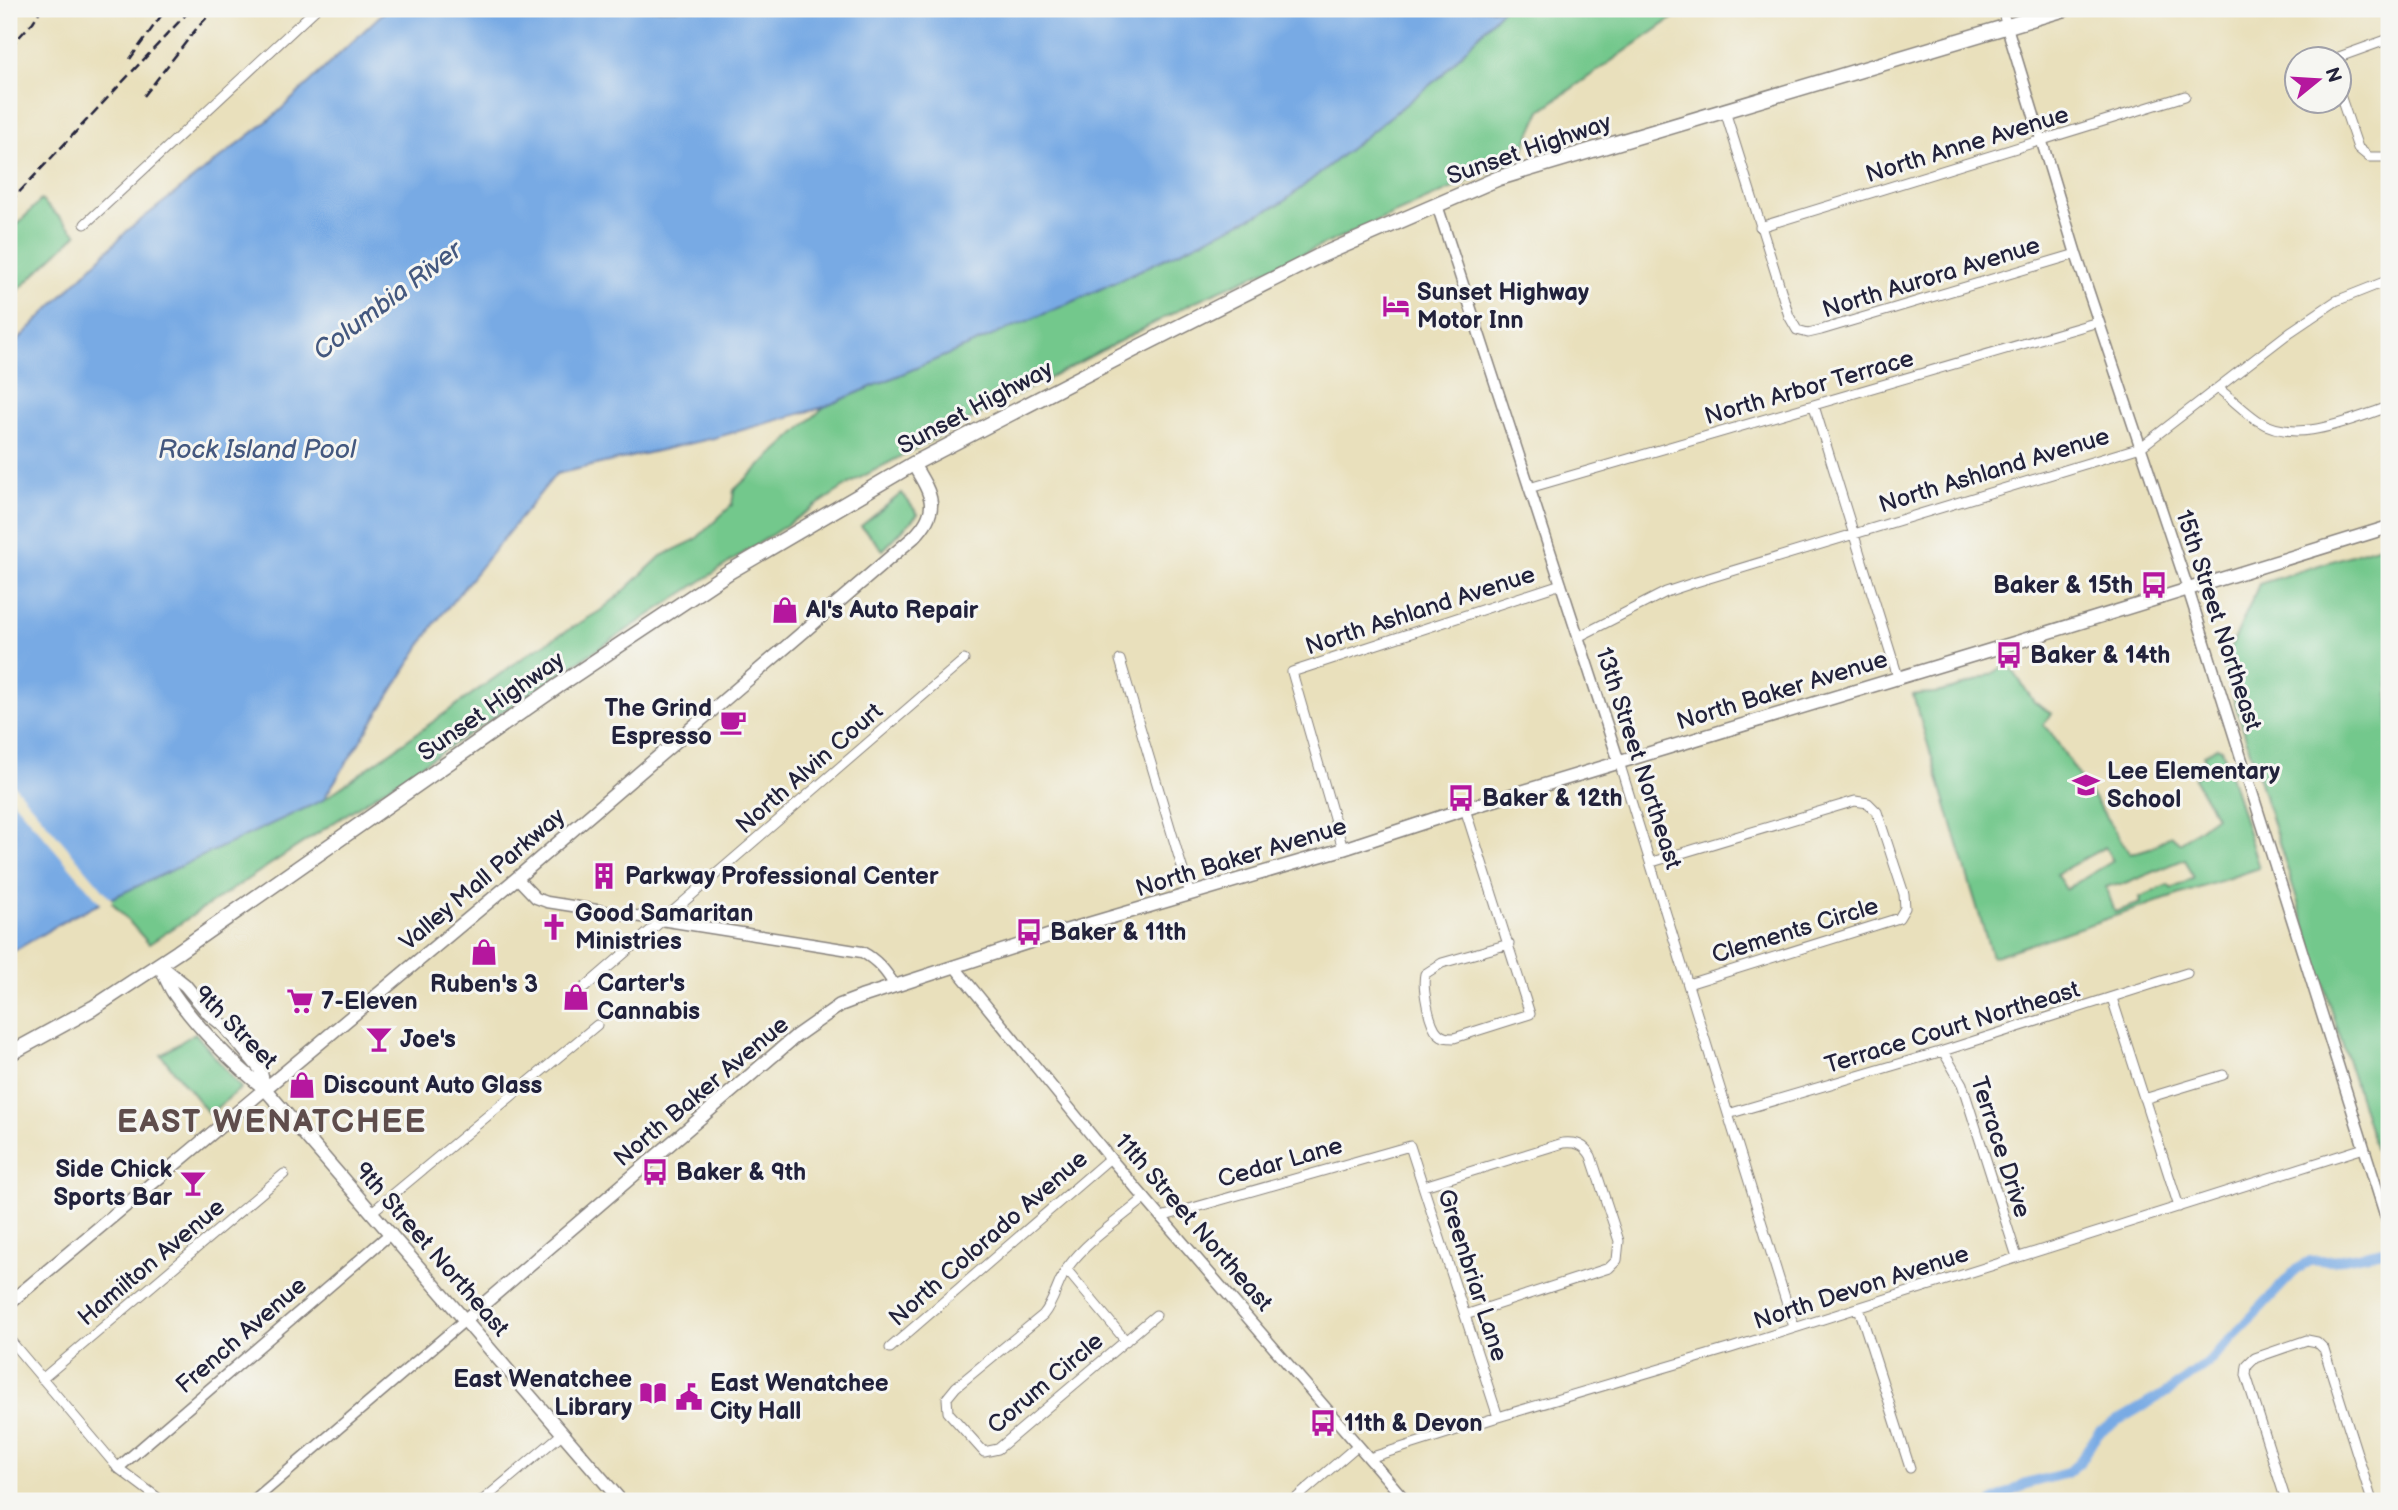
<svg xmlns="http://www.w3.org/2000/svg" width="2398" height="1510" viewBox="0 0 2398 1510" font-family="'Balsamiq Sans',sans-serif">
<style>
.green{fill:#73c88c;stroke:#4a7564;stroke-width:2;fill-rule:evenodd}
.water{fill:#78aae4;stroke:#4d6690;stroke-width:2}
.pier{fill:#e9e0bc}
.lines{fill:none;stroke-linecap:round;stroke-linejoin:round}
.canal{stroke:#78aae4;stroke-width:10}
.minor-casing{stroke:#86817c;stroke-width:11}
.tertiary-casing{stroke:#86817c;stroke-width:13}
.secondary-casing{stroke:#86817c;stroke-width:15}
.trunk-casing{stroke:#86817c;stroke-width:17}
.minor{stroke:#fff;stroke-width:9}
.tertiary{stroke:#fff;stroke-width:10}
.secondary{stroke:#fff;stroke-width:12}
.trunk{stroke:#fff;stroke-width:14}
.rail{stroke:#22223b;stroke-width:2.5;stroke-dasharray:10 5;stroke-linecap:butt}
.labels{text-anchor:middle;stroke-width:6;stroke-linejoin:round;paint-order:stroke}
.street-label{font-size:24px;fill:#22223b;stroke:#f6f6f2}
.poi-label{font-size:24px;font-weight:bold;fill:#22223b;stroke:#f6f6f2;text-anchor:start}
.water-label{font-size:26px;font-style:italic;fill:#44587f;stroke:#f6f6f2}
.district-label{font-size:32px;font-weight:bold;letter-spacing:2px;fill:#5f4d4c;stroke:#f6f6f2}
</style>
<rect width="100%" height="100%" fill="#f6f6f2"/>
<filter id="ink" filterUnits="userSpaceOnUse"><feTurbulence type="fractalNoise" baseFrequency=".0143" numOctaves="2"/><feDisplacementMap in="SourceGraphic" scale="14" xChannelSelector="R" yChannelSelector="G"/><feConvolveMatrix kernelMatrix="1 2 1 2 8 2 1 2 1" color-interpolation-filters="sRGB"/></filter>
<filter id="wash" filterUnits="userSpaceOnUse"><feTurbulence type="fractalNoise" baseFrequency=".00686" numOctaves="4" result="noise"/><feDisplacementMap in="SourceGraphic" scale="28" xChannelSelector="R" yChannelSelector="G"/><feGaussianBlur stdDeviation="1.57" result="paint"/><feColorMatrix in="noise" values="0 0 0 0 0 0 0 0 0 0 0 0 0 0 0 0 0 1.4 0 .05"/><feComposite in="paint" operator="in"/></filter>
<g filter="url(#wash)">
<rect width="100%" height="100%" fill="#e9e0bc"/>
<path class="green" d="M1503,9H1686L1541,110L1519,159L1198,300L852,482L149,944L109,899L323,800L531,652L600,611L623,592L661,556L695,540L732,505L734,490L824,407L1079,299L1282,203L1441,76Z
M41,200L77,234L9,299V233Z
M902,493L918,514L883,550L861,526Z
M2389,543V1192L2223,665L2259,584Z
M2005,664L2014,672L2034,702L2051,713L2043,725L2049,730L2130,854L2153,847L2171,835L2180,843L2216,816L2194,778L2206,768L2204,755L2217,747L2222,749L2259,868L1992,957L1913,695C1920,693 1927,694 1934,693C1950,691 1996,676 2005,664ZM2105,847L2113,861L2066,889L2056,874ZM2185,859L2194,878L2172,889L2168,885L2140,897L2141,903L2115,912L2106,887L2116,884H2125Z
M195,1033L241,1088L209,1114L161,1055Z"/>
<path class="water" d="M387,9H1503L1441,76L1282,203L1079,299L824,407L714,438L556,474L435,623L323,800L71,917L9,954V349L128,230L275,115Z"/>
<path class="pier" d="M9,779L113,901L103,906L9,796Z"/>
<g class="lines">
<path class="canal" d="M1994,1501L2026,1484L2067,1473L2079,1463L2091,1443L2102,1430L2172,1389L2211,1360L2294,1272L2309,1261L2343,1259L2384,1251"/>
</g>
</g>
<g filter="url(#ink)">
<g class="lines">
<defs>
<path id="minor" d="M2002,9L2007,27
M2338,60L2339,57L2389,39
M2338,89L2358,148L2369,157H2389
M1725,111L1789,316L1797,330L1808,333L1821,330L2076,254
M85,224L316,9
M1760,227L2185,96
M2219,389C2232,399 2244,411 2257,420C2295,446 2351,419 2389,407
M1814,406L1898,677
M1529,488L2098,322
M1578,637L1666,592L1696,582L2141,447L2290,332L2336,301L2389,280
M1120,660L1190,894
M1619,762L1794,1327
M1465,809L1530,1014L1454,1038C1448,1038 1443,1038 1438,1033C1429,1024 1422,987 1425,974L1442,963L1509,944
M1343,849L1292,672L1561,584
M1652,862L1855,801L1868,803L1877,812L1904,894L1905,908L1899,918L1688,984
M584,988L964,660
M2112,998L2179,1207
M1943,1051L1962,1084L2017,1257
M2144,1099L2223,1075
M1728,1114L1943,1051L2187,973
M1424,1186L1563,1143C1576,1142 1584,1144 1591,1156L1619,1241L1617,1260L1609,1268L1465,1315
M1145,1198C1119,1220 1088,1240 1068,1267C1057,1282 1055,1301 1043,1315L956,1387L947,1398L948,1412L984,1452L998,1449L1156,1315
M373,1211L597,1025
M1161,1217L1410,1146L1498,1417
M1066,1269L1126,1341
M1859,1308L1910,1468
M9,1339L118,1468L162,1501
M890,1348L1110,1158
M42,1379L284,1174
M1369,1458L1498,1417L1731,1348L2364,1148
M482,1501L563,1433
M1293,1501L1358,1445
M2286,1501L2246,1375L2247,1366L2255,1358L2307,1340L2317,1342L2324,1349L2372,1501"/>
<path id="tertiary" d="M2007,27L2076,254L2188,589L2389,1227
M1437,205L1619,762
M517,878L536,898L547,902L862,952C877,960 886,971 895,986
M954,966L1110,1158L1406,1501
M118,1468L391,1233
M253,1501L465,1320"/>
<path id="secondary" d="M159,964C164,974 168,985 174,994C196,1026 235,1066 265,1089L621,1501
M161,966L185,985L209,1014L224,1026L260,1069L265,1089
M9,1303L517,878L914,537C942,509 931,494 913,464
M465,1320L796,1036L840,1005L861,997L1051,935L1343,849L1465,809L2014,643L2389,527"/>
<path id="trunk" d="M9,1054L93,1008L178,952L558,686L729,572L913,464L1139,347L1317,257L1499,178L2065,9"/>
</defs>
<use href="#minor" class="minor-casing"/>
<use href="#tertiary" class="tertiary-casing"/>
<use href="#secondary" class="secondary-casing"/>
<use href="#trunk" class="trunk-casing"/>
<use href="#minor" class="minor"/>
<use href="#tertiary" class="tertiary"/>
<use href="#secondary" class="secondary"/>
<use href="#trunk" class="trunk"/>
<path class="rail" d="M9,48L33,22L41,9
M130,59L166,9
M144,96L197,28L215,9
M9,203L191,9"/>
</g>
</g>
<defs>
<symbol id="hotel-bare" viewBox="-9 -9 18 18"><path d="M-6-4.5h1.5V1H6V5H4.5V3h-9V5H-6ZM-4 0a1.8 1.8 0 1 1 3.6 0ZM.5 0V-2.5h3Q6-2.5 6 0Z" fill="#b5179e" stroke="#f6f6f2" stroke-width="2.5" paint-order="stroke"/></symbol>
<symbol id="bus-bare" viewBox="-9 -9 18 18"><path d="M-5-6H5V4H4V6H2V4H-2V6H-4V4H-5ZM-3.5-4V0h7V-4ZM-3.5 1.2v1.5H-2V1.2ZM2 1.2v1.5H3.5V1.2Z" fill="#b5179e" stroke="#f6f6f2" stroke-width="2.5" paint-order="stroke"/></symbol>
<symbol id="shop-bare" viewBox="-9 -9 18 18"><path d="M-5-2.5h2.3a2.7 3.5 0 0 1 5.4 0H5L5.5 6h-11ZM-1.5-2.5h3a1.5 2.3 0 0 0-3 0Z" fill="#b5179e" stroke="#f6f6f2" stroke-width="2.5" paint-order="stroke"/></symbol>
<symbol id="cafe-bare" viewBox="-9 -9 18 18"><path d="M-5.5-4.5H6V0H3Q3 3.5 0 3.5H-2.5Q-5.5 3.5-5.5 0ZM3-3.2v2h1.7v-2ZM-6 4.5H4V6H-6Z" fill="#b5179e" stroke="#f6f6f2" stroke-width="2.5" paint-order="stroke"/></symbol>
<symbol id="school-bare" viewBox="-9 -9 18 18"><path d="M0-5L7-2L0 1L-7-2ZM-4 1L0 2.5L4 1V4Q0 6-4 4Z" fill="#b5179e" stroke="#f6f6f2" stroke-width="2.5" paint-order="stroke"/></symbol>
<symbol id="building-bare" viewBox="-9 -9 18 18"><path d="M-4-6H4V6H1V3H-1V6H-4ZM-2.5-4.3h1.7v1.8h-1.7ZM.8-4.3h1.7v1.8H.8ZM-2.5-1h1.7V.8h-1.7ZM.8-1h1.7V.8H.8Z" fill="#b5179e" stroke="#f6f6f2" stroke-width="2.5" paint-order="stroke"/></symbol>
<symbol id="church-bare" viewBox="-9 -9 18 18"><path d="M-1.2-6h2.4v3.5h3.3v2.4h-3.3V6h-2.4V-.1h-3.3v-2.4h3.3Z" fill="#b5179e" stroke="#f6f6f2" stroke-width="2.5" paint-order="stroke"/></symbol>
<symbol id="supermarket-bare" viewBox="-9 -9 18 18"><path d="M-6-5.5h2.5l.6 2H6L4.5 2H-2.5L-4.4-4H-6ZM-1.5 3.2a1.3 1.3 0 1 0 .1 0ZM3 3.2a1.3 1.3 0 1 0 .1 0Z" fill="#b5179e" stroke="#f6f6f2" stroke-width="2.5" paint-order="stroke"/></symbol>
<symbol id="bar-bare" viewBox="-9 -9 18 18"><path d="M-6-5H6L.8 .8V4.5H3.5V6h-7V4.5H-.8V.8Z" fill="#b5179e" stroke="#f6f6f2" stroke-width="2.5" paint-order="stroke"/></symbol>
<symbol id="library-bare" viewBox="-9 -9 18 18"><path d="M-6-4Q-3-5.5-.7-3.5V5Q-3 3-6 4ZM6-4Q3-5.5 .7-3.5V5Q3 3 6 4Z" fill="#b5179e" stroke="#f6f6f2" stroke-width="2.5" paint-order="stroke"/></symbol>
<symbol id="civic-bare" viewBox="-9 -9 18 18"><path d="M-.6-6.5H3V-4.5H.6V-3L4-1V1h2V6H-6V1h2V-1L-.6-3ZM-1.2 2.5V6h2.4V2.5Z" fill="#b5179e" stroke="#f6f6f2" stroke-width="2.5" paint-order="stroke"/></symbol>
</defs>
<g fill-rule="evenodd">
<use href="#hotel-bare" x="1377" y="287" width="38" height="38"/>
<use href="#bus-bare" x="2135" y="566" width="38" height="38"/>
<use href="#shop-bare" x="766" y="591" width="38" height="38"/>
<use href="#bus-bare" x="1990" y="636" width="38" height="38"/>
<use href="#cafe-bare" x="714" y="703" width="38" height="38"/>
<use href="#school-bare" x="2067" y="766" width="38" height="38"/>
<use href="#bus-bare" x="1442" y="779" width="38" height="38"/>
<use href="#building-bare" x="585" y="857" width="38" height="38"/>
<use href="#church-bare" x="535" y="908" width="38" height="38"/>
<use href="#bus-bare" x="1010" y="913" width="38" height="38"/>
<use href="#shop-bare" x="465" y="933" width="38" height="38"/>
<use href="#shop-bare" x="557" y="978" width="38" height="38"/>
<use href="#supermarket-bare" x="281" y="982" width="38" height="38"/>
<use href="#bar-bare" x="360" y="1020" width="38" height="38"/>
<use href="#shop-bare" x="283" y="1066" width="38" height="38"/>
<use href="#bus-bare" x="636" y="1153" width="38" height="38"/>
<use href="#bar-bare" x="174" y="1164" width="38" height="38"/>
<use href="#library-bare" x="634" y="1374" width="38" height="38"/>
<use href="#civic-bare" x="670" y="1378" width="38" height="38"/>
<use href="#bus-bare" x="1304" y="1404" width="38" height="38"/>
</g>
<g class="labels">
<g class="street-label">
<text transform="translate(1967 144) rotate(-17)" y="8">North Anne Avenue</text>
<text transform="translate(1529 149) rotate(-19)" y="8">Sunset Highway</text>
<text transform="translate(1931 277) rotate(-17)" y="8">North Aurora Avenue</text>
<text transform="translate(1809 387) rotate(-16)" y="8">North Arbor Terrace</text>
<text transform="translate(975 407) rotate(-28)" y="8">Sunset Highway</text>
<text transform="translate(1994 470) rotate(-17)" y="8">North Ashland Avenue</text>
<text transform="translate(1420 610) rotate(-18)" y="8">North Ashland Avenue</text>
<text transform="translate(2219 620) rotate(72)" y="8">15th Street Northeast</text>
<text transform="translate(1782 690) rotate(-17)" y="8">North Baker Avenue</text>
<text transform="translate(491 706) rotate(-35)" y="8">Sunset Highway</text>
<text transform="translate(1639 758) rotate(72)" y="8">13th Street Northeast</text>
<text transform="translate(809 768) rotate(-41)" y="8">North Alvin Court</text>
<text transform="translate(1241 857) rotate(-17)" y="8">North Baker Avenue</text>
<text transform="translate(482 879) rotate(-40)" y="8">Valley Mall Parkway</text>
<text transform="translate(1795 930) rotate(-17)" y="8">Clements Circle</text>
<text transform="translate(236 1027) rotate(45)" y="8">9th Street</text>
<text transform="translate(1952 1027) rotate(-17)" y="8">Terrace Court Northeast</text>
<text transform="translate(701 1091) rotate(-40)" y="8">North Baker Avenue</text>
<text transform="translate(2001 1147) rotate(72)" y="8">Terrace Drive</text>
<text transform="translate(1280 1162) rotate(-16)" y="8">Cedar Lane</text>
<text transform="translate(1194 1222) rotate(49)" y="8">11th Street Northeast</text>
<text transform="translate(988 1238) rotate(-41)" y="8">North Colorado Avenue</text>
<text transform="translate(432 1249) rotate(49)" y="8">9th Street Northeast</text>
<text transform="translate(151 1262) rotate(-40)" y="8">Hamilton Avenue</text>
<text transform="translate(1473 1275) rotate(72)" y="8">Greenbriar Lane</text>
<text transform="translate(1861 1287) rotate(-18)" y="8">North Devon Avenue</text>
<text transform="translate(241 1335) rotate(-41)" y="8">French Avenue</text>
<text transform="translate(1045 1383) rotate(-40)" y="8">Corum Circle</text>
</g>
<g class="poi-label">
<text x="1417" y="300">Sunset Highway<tspan x="1417" dy="28">Motor Inn</tspan></text>
<text x="2133" y="593" text-anchor="end">Baker &amp; 15th</text>
<text x="806" y="618">Al's Auto Repair</text>
<text x="2030" y="663">Baker &amp; 14th</text>
<text x="712" y="716" text-anchor="end">The Grind<tspan x="712" dy="28">Espresso</tspan></text>
<text x="2107" y="779">Lee Elementary<tspan x="2107" dy="28">School</tspan></text>
<text x="1482" y="806">Baker &amp; 12th</text>
<text x="625" y="884">Parkway Professional Center</text>
<text x="575" y="921">Good Samaritan<tspan x="575" dy="28">Ministries</tspan></text>
<text x="1050" y="940">Baker &amp; 11th</text>
<text x="597" y="991">Carter's<tspan x="597" dy="28">Cannabis</tspan></text>
<text x="484" y="992" text-anchor="middle">Ruben's 3</text>
<text x="321" y="1009">7-Eleven</text>
<text x="400" y="1047">Joe's</text>
<text x="323" y="1093">Discount Auto Glass</text>
<text x="172" y="1177" text-anchor="end">Side Chick<tspan x="172" dy="28">Sports Bar</tspan></text>
<text x="676" y="1180">Baker &amp; 9th</text>
<text x="632" y="1387" text-anchor="end">East Wenatchee<tspan x="632" dy="28">Library</tspan></text>
<text x="710" y="1391">East Wenatchee<tspan x="710" dy="28">City Hall</tspan></text>
<text x="1344" y="1431">11th &amp; Devon</text>
</g>
<g class="water-label">
<text transform="translate(387 300) rotate(-37)" y="9">Columbia River</text>
<text x="257" y="458">Rock Island Pool</text>
</g>
<g class="district-label">
<text x="272" y="1132">EAST WENATCHEE</text>
</g>
</g>
<rect width="2398" height="1510" fill="none" stroke="#f6f6f2" stroke-width="35"/>
<g transform="translate(2318 80) rotate(72)"><circle r="33" fill="#f6f6f2" stroke="#a1a1a9" stroke-width="2"/>
<path d="M0-5L12 26L0 18L-12 26Z" fill="#b5179e"/>
<text y="-10" font-size="19" font-weight="bold" text-anchor="middle" fill="#22223b">N</text>
</g>
</svg>
